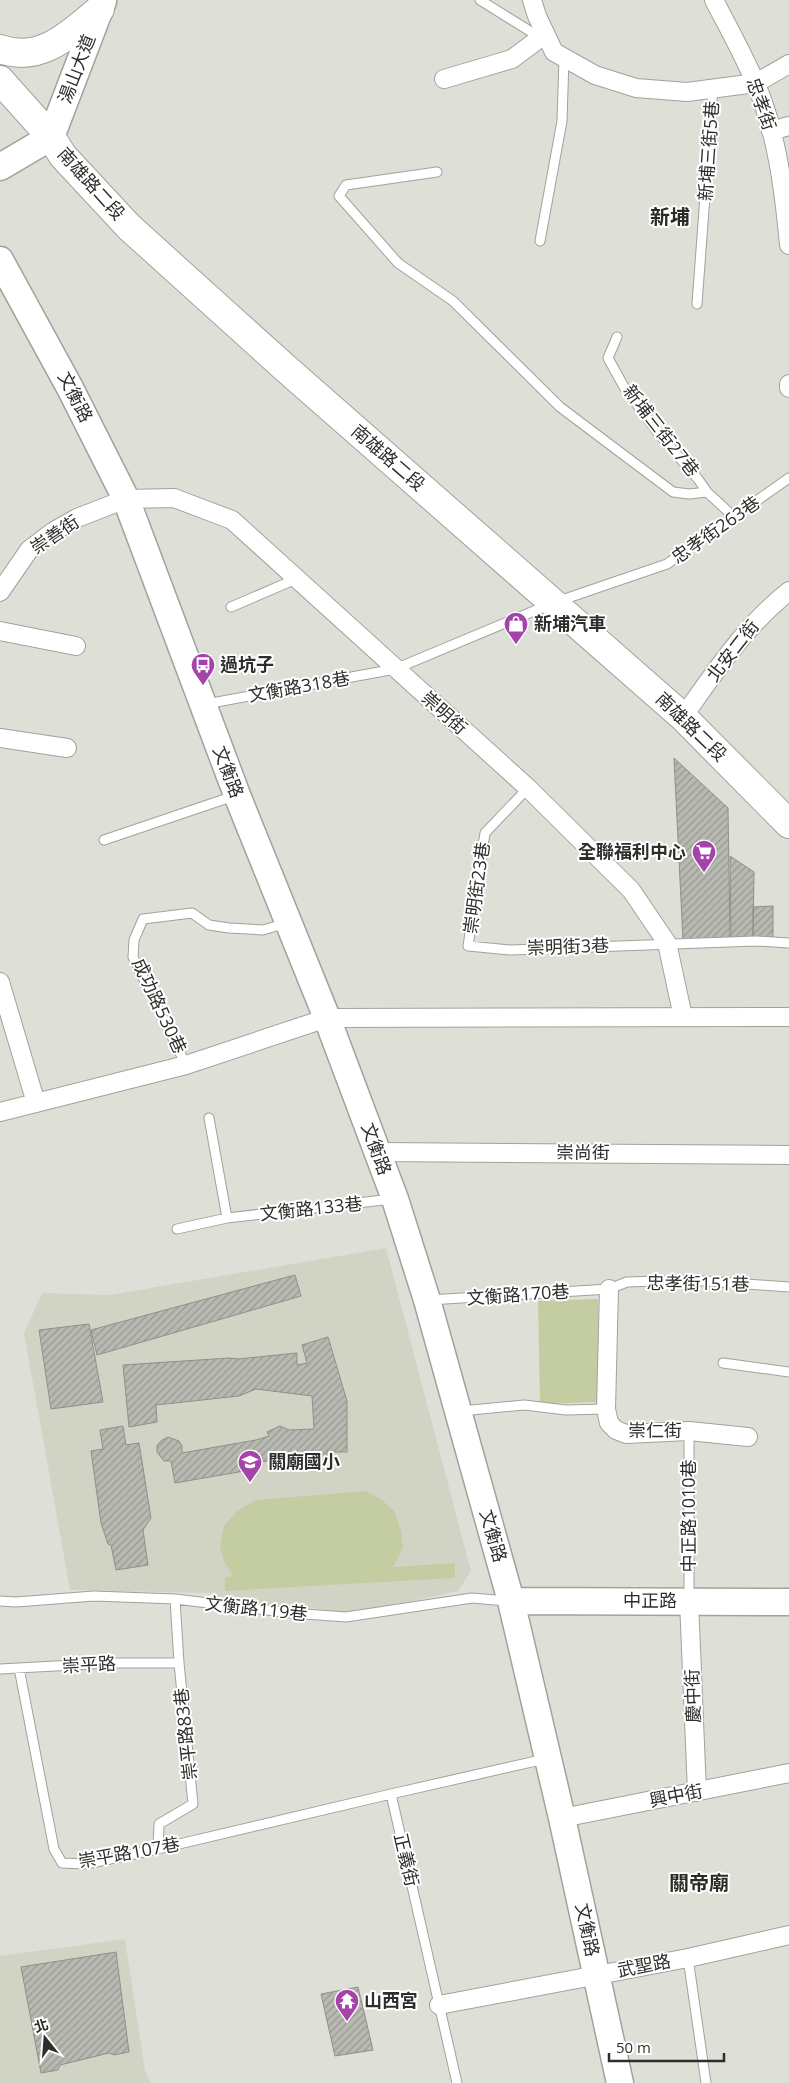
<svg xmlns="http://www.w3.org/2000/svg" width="789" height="2083" viewBox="0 0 789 2083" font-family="'Open Sans','Noto Sans TC',sans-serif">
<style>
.built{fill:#d1d4c5}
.green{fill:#c4cda1}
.building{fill:url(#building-hatch);stroke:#8f9089}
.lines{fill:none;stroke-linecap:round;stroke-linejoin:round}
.lane-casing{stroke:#a1a29b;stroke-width:11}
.street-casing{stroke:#a1a29b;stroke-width:20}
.secondary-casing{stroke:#a1a29b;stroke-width:29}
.primary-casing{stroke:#a1a29b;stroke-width:30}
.lane{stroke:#fff;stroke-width:9}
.street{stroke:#fff;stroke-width:18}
.secondary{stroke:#fff;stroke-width:26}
.primary{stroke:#fff;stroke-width:28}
.labels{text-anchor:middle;stroke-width:4;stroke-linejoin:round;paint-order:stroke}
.street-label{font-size:18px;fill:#2e2f2c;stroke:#fff}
.poi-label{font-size:18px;font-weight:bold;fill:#2e2f2c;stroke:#fff;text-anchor:start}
.quarter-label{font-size:20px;font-weight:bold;fill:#2a2c25;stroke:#fff}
</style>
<defs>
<pattern id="building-hatch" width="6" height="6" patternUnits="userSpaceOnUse" patternTransform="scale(1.25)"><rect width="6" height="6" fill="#b8bab2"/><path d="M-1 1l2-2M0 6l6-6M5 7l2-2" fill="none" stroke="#969891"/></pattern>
</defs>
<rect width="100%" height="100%" fill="#dee0d8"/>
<path class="built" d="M386,1248L471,1571L458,1591L417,1600L358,1615L313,1608L246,1605L208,1593L70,1590L24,1333L42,1293L109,1295Z
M125,1939L145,2071L151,2083H0V1956Z"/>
<path class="green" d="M598,1299L600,1402L540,1404L538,1301Z
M366,1491L382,1500L395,1512L401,1531L403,1548L393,1567L455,1563V1578L225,1591V1578L233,1576L224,1561L220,1546L224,1526L237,1511L256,1500Z"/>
<path class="building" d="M674,758L728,808L730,939L683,941Z
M730,856L754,872L753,939L731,938Z
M773,906V939H753V907Z
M295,1275L301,1296L97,1355L91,1330Z
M89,1324L103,1402L51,1409L39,1330Z
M328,1337L347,1401V1452H327V1460L287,1459V1455H283L264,1462L261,1456L254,1458L256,1469L175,1483L171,1461H164L157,1452V1445L162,1440L168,1437L179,1441L182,1446V1453L256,1440L269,1436L267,1432L280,1426L289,1430L314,1429L312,1396L256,1389L239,1396L156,1405L157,1422L129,1427L123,1365L229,1358L238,1359L297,1353V1365L307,1363L302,1345Z
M123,1426L126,1445L139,1443L151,1518L143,1530L148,1565L116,1570L111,1545L108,1544L101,1523L91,1451L103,1449L100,1430Z
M116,1952L129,2052L114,2055L109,2053L60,2065L58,2070L41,2073L21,1967Z
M358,1987L373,2050L335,2056L321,1994Z"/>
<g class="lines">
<defs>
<path id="lane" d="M480,0L541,38
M437,172L346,185L339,196L398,263L453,301L560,407L673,492L689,494L707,492
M540,241L562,121L564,58
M697,304L713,88
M617,337L608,358L624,387L659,434L698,479L707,492L734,517
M231,607L296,579
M206,704L395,669L553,603L667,564L789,478
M528,788L485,833L468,946L510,950L756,941L789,943
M104,840L234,796
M186,1065L133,957L134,940L143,919L192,913L209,925L229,928L263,930L287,923
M209,1118L227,1218
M177,1229L227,1218L392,1199
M429,1300L609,1289L627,1282L690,1280L789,1287
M723,1363L789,1372
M461,1411L524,1405L566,1410L606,1409
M689,1431V1600
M0,1601L16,1602L94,1596L175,1599L291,1613L346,1617L472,1598L507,1601
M19,1668L54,1849L62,1863L86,1864L158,1849L391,1794
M0,1669L110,1663H179
M158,1849L159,1824L193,1804L179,1663L175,1599
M688,1958L706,2083
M457,2083L391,1794L545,1759"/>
<path id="street" d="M532,0L537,16L554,52L595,75L636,88L687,92L756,83L789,64
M714,0C728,27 743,54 755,82C777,132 784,191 789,245
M444,79L512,59L540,38
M771,131L789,126
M789,384V388
M0,592L29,550L54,531L77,518L126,499L174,498L232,520L528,788L631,890L667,943L683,1017
M0,631L76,646
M683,717C715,672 745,626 789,591
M0,738L67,748
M0,982L36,1103
M0,1112L186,1065L327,1018L789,1017
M378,1152L789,1155
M609,1289L606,1409L609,1423L616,1430L626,1434L689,1431L748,1437
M689,1601L697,1792
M562,1818L789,1773
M439,2005L688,1958L789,1935"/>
<path id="secondary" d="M0,167L51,137L103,1
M0,260L70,388L126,499L237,795L327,1018L395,1199L427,1300L511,1601L562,1818L620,2083
M511,1601L789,1602"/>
<path id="primary" d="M0,49C41,64 71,33 100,9
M0,80L51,137L63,156L129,227L283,366L683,717L789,824"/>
</defs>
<use href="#lane" class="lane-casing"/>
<use href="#street" class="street-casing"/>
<use href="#secondary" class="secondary-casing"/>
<use href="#primary" class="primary-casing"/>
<use href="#lane" class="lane"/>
<use href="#street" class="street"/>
<use href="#secondary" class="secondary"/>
<use href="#primary" class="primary"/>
</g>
<defs>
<symbol id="shop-pin" viewBox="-11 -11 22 30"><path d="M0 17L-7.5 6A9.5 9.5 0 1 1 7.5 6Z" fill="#a444ab" stroke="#fff"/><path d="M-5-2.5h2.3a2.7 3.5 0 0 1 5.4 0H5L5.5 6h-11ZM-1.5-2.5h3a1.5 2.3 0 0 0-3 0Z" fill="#fff"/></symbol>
<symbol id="bus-pin" viewBox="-11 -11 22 30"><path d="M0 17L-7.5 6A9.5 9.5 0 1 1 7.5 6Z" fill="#a444ab" stroke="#fff"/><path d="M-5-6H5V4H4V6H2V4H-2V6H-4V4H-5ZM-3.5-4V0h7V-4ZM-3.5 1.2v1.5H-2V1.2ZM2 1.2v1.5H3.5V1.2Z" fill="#fff"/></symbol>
<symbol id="supermarket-pin" viewBox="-11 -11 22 30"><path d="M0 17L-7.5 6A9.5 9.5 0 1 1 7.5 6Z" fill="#a444ab" stroke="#fff"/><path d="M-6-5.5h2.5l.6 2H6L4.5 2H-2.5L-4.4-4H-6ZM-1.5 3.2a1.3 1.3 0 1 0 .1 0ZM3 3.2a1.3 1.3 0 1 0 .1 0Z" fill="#fff"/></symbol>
<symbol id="school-pin" viewBox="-11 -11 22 30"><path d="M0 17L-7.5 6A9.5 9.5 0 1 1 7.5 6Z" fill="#a444ab" stroke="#fff"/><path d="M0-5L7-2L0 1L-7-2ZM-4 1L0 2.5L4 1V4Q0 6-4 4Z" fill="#fff"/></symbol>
<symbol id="temple-pin" viewBox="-11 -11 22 30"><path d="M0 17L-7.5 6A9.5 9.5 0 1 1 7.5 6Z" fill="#a444ab" stroke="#fff"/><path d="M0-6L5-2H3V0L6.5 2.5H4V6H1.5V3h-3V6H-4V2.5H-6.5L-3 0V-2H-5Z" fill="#fff"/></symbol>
</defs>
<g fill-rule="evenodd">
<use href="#shop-pin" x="502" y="610" width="28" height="38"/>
<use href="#bus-pin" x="189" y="651" width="28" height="38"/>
<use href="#supermarket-pin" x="690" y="838" width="28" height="38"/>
<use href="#school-pin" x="236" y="1448" width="28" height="38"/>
<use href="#temple-pin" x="333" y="1987" width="28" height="38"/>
</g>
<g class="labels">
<g class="street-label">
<text transform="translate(77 69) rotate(-69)" y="6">湯山大道</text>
<text transform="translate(761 104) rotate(71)" y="6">忠孝街</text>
<text transform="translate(709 151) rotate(-86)" y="6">新埔三街5巷</text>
<text transform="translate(91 184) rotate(48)" y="6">南雄路二段</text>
<text transform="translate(75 397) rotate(63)" y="6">文衡路</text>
<text transform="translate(661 431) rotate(52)" y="6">新埔三街27巷</text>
<text transform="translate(388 458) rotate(41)" y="6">南雄路二段</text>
<text transform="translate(716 530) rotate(-35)" y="6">忠孝街263巷</text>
<text transform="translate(55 535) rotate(-34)" y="6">崇善街</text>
<text transform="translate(733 651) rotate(-52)" y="6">北安二街</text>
<text transform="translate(299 687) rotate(-10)" y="6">文衡路318巷</text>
<text transform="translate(444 713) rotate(42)" y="6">崇明街</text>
<text transform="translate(691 727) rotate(44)" y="6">南雄路二段</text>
<text transform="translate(228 772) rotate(69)" y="6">文衡路</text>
<text transform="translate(477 888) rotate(-82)" y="6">崇明街23巷</text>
<text transform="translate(568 947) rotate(-2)" y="6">崇明街3巷</text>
<text transform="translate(159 1006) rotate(65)" y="6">成功路530巷</text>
<text transform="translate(376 1149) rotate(70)" y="6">文衡路</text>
<text x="583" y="1159">崇尚街</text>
<text transform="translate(311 1209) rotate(-6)" y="6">文衡路133巷</text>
<text transform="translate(698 1284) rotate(1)" y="6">忠孝街151巷</text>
<text transform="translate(518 1295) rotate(-4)" y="6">文衡路170巷</text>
<text x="655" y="1437">崇仁街</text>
<text transform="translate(689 1516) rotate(-90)" y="6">中正路1010巷</text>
<text transform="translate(493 1536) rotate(74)" y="6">文衡路</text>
<text x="650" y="1607">中正路</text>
<text transform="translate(256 1609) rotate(6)" y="6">文衡路119巷</text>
<text transform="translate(89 1665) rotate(-3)" y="6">崇平路</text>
<text transform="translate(693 1696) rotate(-92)" y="6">慶中街</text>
<text transform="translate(186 1734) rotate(-96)" y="6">崇平路83巷</text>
<text transform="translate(676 1796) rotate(-11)" y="6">興中街</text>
<text transform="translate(129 1853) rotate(-10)" y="6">崇平路107巷</text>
<text transform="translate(406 1860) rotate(77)" y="6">正義街</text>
<text transform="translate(587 1930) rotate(78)" y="6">文衡路</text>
<text transform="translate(644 1966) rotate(-11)" y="6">武聖路</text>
</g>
<g class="poi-label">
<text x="534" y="630">新埔汽車</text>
<text x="220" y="671">過坑子</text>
<text x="686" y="858" text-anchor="end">全聯福利中心</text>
<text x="268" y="1468">關廟國小</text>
<text x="364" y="2007">山西宮</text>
</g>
<g class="quarter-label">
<text x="670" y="224">新埔</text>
<text x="699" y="1890">關帝廟</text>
</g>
</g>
<g transform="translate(45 2038) rotate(343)" stroke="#ffffff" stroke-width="4" paint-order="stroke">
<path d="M0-4L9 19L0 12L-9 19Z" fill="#2e2f2c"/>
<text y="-8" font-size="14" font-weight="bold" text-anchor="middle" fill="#2e2f2c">北</text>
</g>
<path d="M609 2053v8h115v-8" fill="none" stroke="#2e2f2c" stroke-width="2.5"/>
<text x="616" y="2053" font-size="15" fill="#2e2f2c" stroke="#ffffff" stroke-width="4" paint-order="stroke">50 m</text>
</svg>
